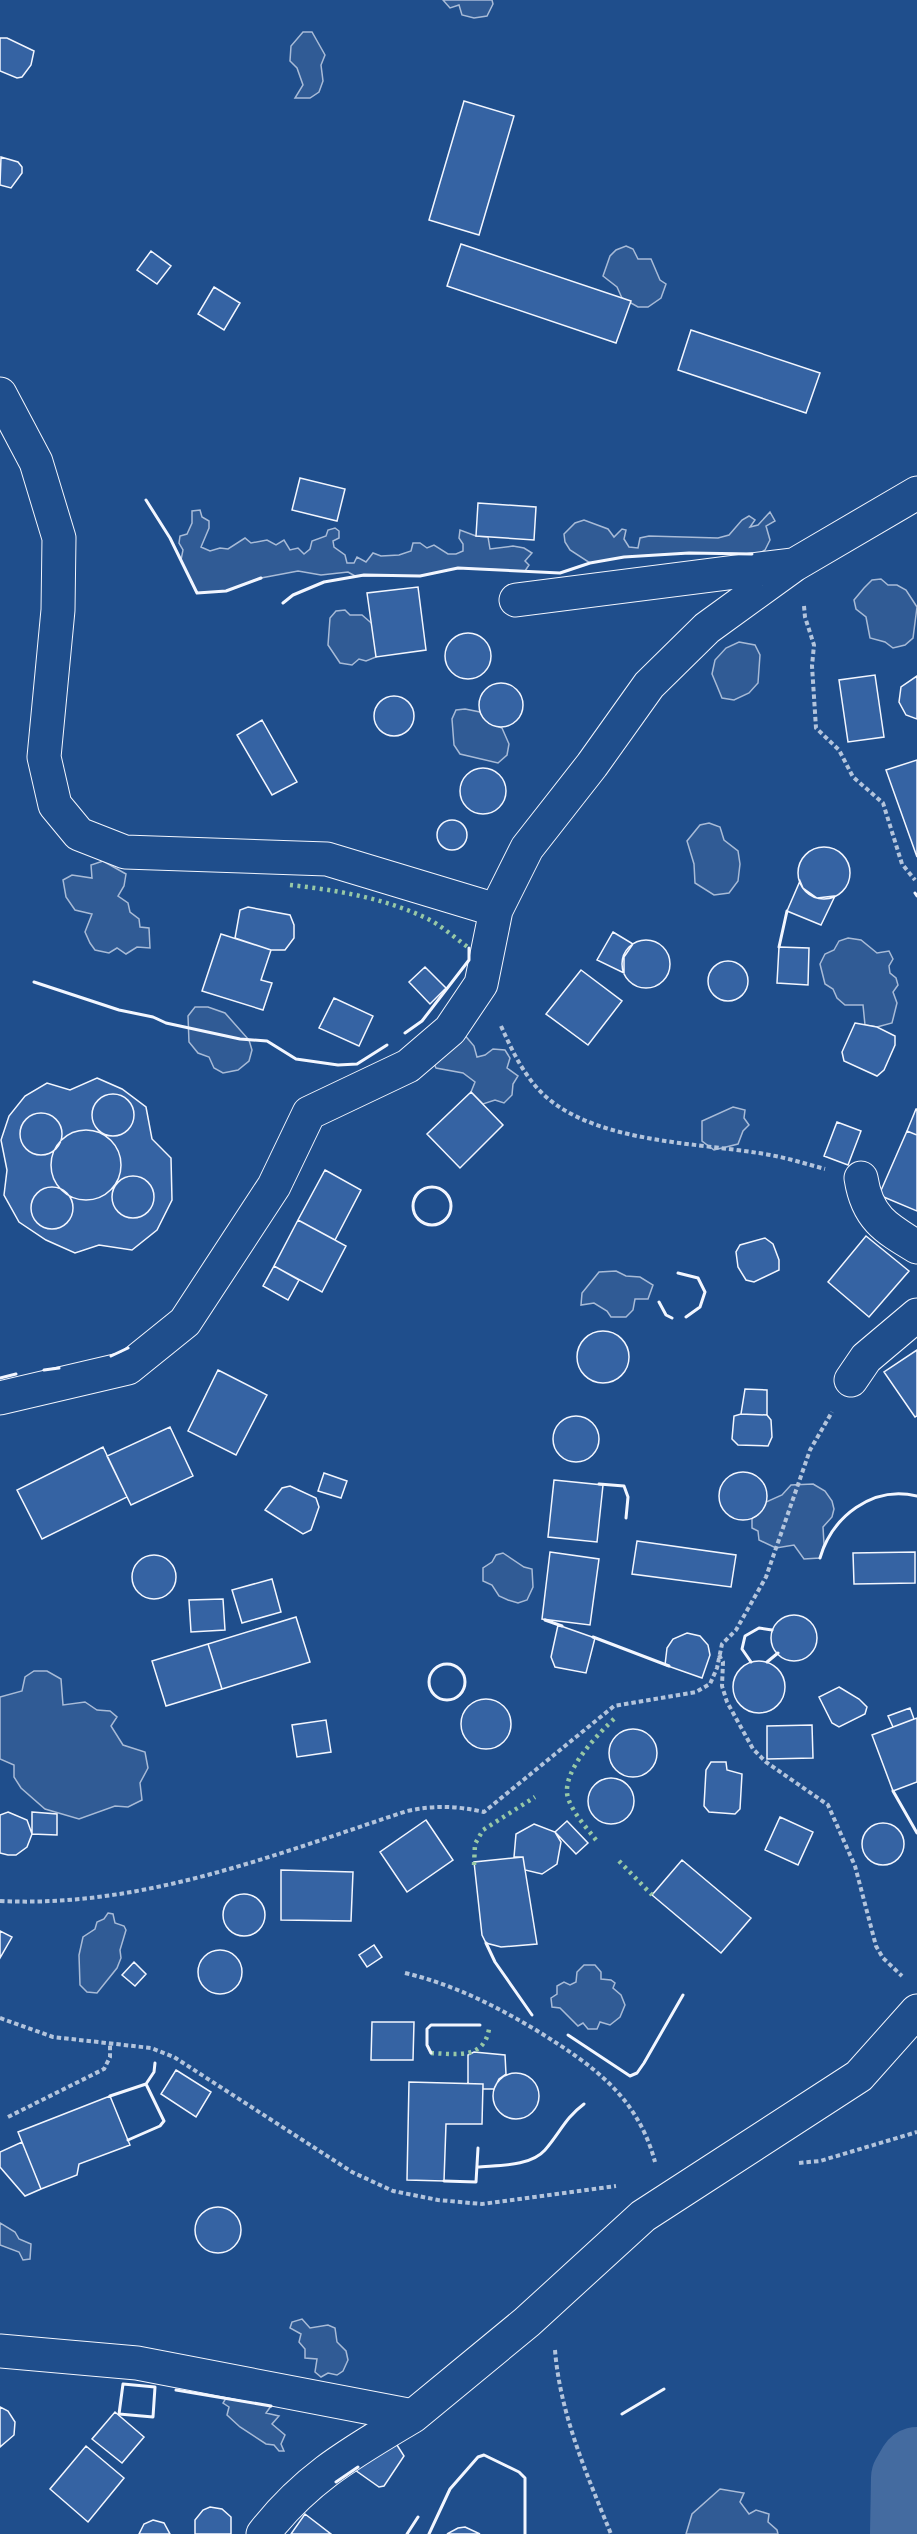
<svg xmlns="http://www.w3.org/2000/svg" width="917" height="2534" viewBox="0 0 917 2534" font-family="'Times New Roman',serif">
<style>
.built{fill:#305b95;stroke:#a8bbd7;stroke-width:1.5}
.lines{fill:none;stroke-linecap:round;stroke-linejoin:round}
.river{stroke:#446ba0;stroke-width:78}
.building{fill:#3563a3;stroke:#f2f6ff;stroke-width:1.5}
.minor-casing{stroke:#f2f6ff;stroke-width:35}
.path{stroke:#b3c4dc;stroke-width:4;stroke-dasharray:4.5 3;stroke-linecap:butt}
.minor{stroke:#1f4e8c;stroke-width:33}
.hedge{stroke:#97c8a6;stroke-width:4.5;stroke-dasharray:3 4.5;stroke-linecap:butt}
.wall{stroke:#f2f6ff;stroke-width:3}
</style>
<rect width="100%" height="100%" fill="#1f4e8c"/>
<path class="built" d="M443,0H492L493,4L487,16L474,18L462,15L459,5L450,8Z
M303,32H312L325,55L321,65L323,81L319,92L310,98H295L303,85L297,68L290,61L291,46Z
M626,246L633,249L638,259H651L660,280L666,284L661,298L648,307H638L622,298L617,287L603,276L610,256L616,250Z
M200,510L202,517L209,521V528L201,547L210,551L220,548L228,549L245,538L251,543L267,540L276,545L284,540L290,550L298,548L304,554L310,549L312,541L326,536L328,530L335,528L339,531V538L333,541L334,547L345,555L347,563H354L357,557L366,562L373,553L381,556L399,555L411,551L413,543H420L427,548L434,545L448,554H456L463,551V544L459,538L460,530L476,536L488,537L490,549L513,546L524,548L532,553L525,561L529,565L525,571L458,568L420,576H355L348,572L321,575L298,571L261,578L226,591L197,593L181,560L183,550L179,543L180,536L187,534L192,523V511Z
M770,512L775,521L766,526L770,540L765,550L758,554L689,553L624,557L590,563L570,550L565,542L564,534L575,523L584,520L608,529L614,537L622,529L626,530L624,539L629,547L638,548L640,538L649,536L718,538L729,535L742,520L749,516L755,520L750,527L758,525Z
M881,579L888,585H897L906,590L917,607L913,638L905,645L893,648L885,642L870,638L866,617L856,609L854,600L864,588L872,580Z
M345,610L350,615H362L377,628L376,657L366,661L359,659L352,665L340,663L328,645L330,618L336,611Z
M739,642L755,645L760,655L758,683L749,693L734,700L722,698L712,674L715,660L726,648Z
M465,709L480,712L489,723L502,728L509,744L507,755L498,763L460,754L454,745L452,719L456,710Z
M709,823L720,827L724,840L738,851L740,864L738,881L729,893L714,895L695,883L694,864L687,841L700,825Z
M103,861L126,874L124,886L118,896L128,903L130,912L139,919L140,927L149,928L150,948L137,947L126,954L117,948L109,953L95,950L90,943L85,932L92,914L75,910L66,897L63,880L72,875L92,878L91,865Z
M848,938L861,940L877,953L889,951L893,959L889,966L890,973L896,978L898,985L893,992L897,1003L892,1023L877,1027L865,1025L863,1005H845L837,998L833,989L825,984L820,964L825,954L834,950L839,941Z
M195,1007H208L225,1013L249,1040L252,1050L249,1061L238,1070L223,1073L214,1068L209,1057L198,1053L189,1042L188,1016Z
M463,1033L474,1046L477,1057L485,1055L493,1049L505,1050L510,1058L507,1068L518,1076L513,1084L512,1095L504,1103L495,1100L483,1104L471,1092L475,1082L463,1073L436,1068L433,1061Z
M733,1107L745,1110L744,1118L749,1125L743,1131L738,1144L714,1150L702,1141V1121Z
M616,1271L626,1276L640,1277L653,1285L648,1299H635L633,1310L626,1317H611L607,1311L594,1303L581,1305L582,1293L599,1272Z
M813,1484L825,1491L832,1501L834,1509L832,1517L823,1527L824,1544L820,1558L804,1559L794,1545L776,1548L759,1540L758,1531L752,1528V1518L758,1515L766,1502L782,1495L791,1485Z
M503,1553L524,1567L532,1569L533,1587L527,1600L518,1603L508,1600L499,1596L492,1585L483,1581V1568L492,1562L496,1555Z
M34,1671H47L61,1679L63,1705L85,1702L97,1710L110,1711L117,1717L111,1726L123,1745L145,1752L148,1768L140,1783L142,1800L128,1807L115,1806L79,1819L45,1809L21,1788L14,1777V1765L0,1759V1697L22,1691L25,1677Z
M108,1913L113,1914L115,1923L124,1926L126,1930L120,1950L121,1958L117,1968L97,1993L87,1992L80,1985L79,1955L83,1937L95,1929L97,1922L104,1919Z
M584,1965H595L601,1972V1979L611,1980L615,1983L613,1988L621,1995L625,2005L620,2017L610,2025L600,2022L597,2029H588L583,2023L578,2026L560,2008L552,2007L551,1998L557,1994V1986L564,1982L570,1985L576,1982L577,1972Z
M0,2223L15,2232L19,2239L31,2244L30,2259L23,2260L19,2252L0,2245Z
M302,2319L310,2328L328,2325L335,2328L337,2342L346,2351L348,2360L343,2371L337,2375L328,2373L321,2377L315,2372L317,2359L305,2358V2349L299,2342L301,2334L290,2328L292,2322Z
M226,2398L271,2406L266,2413L279,2416L272,2424L285,2435L281,2444L284,2451H279L274,2445L266,2444L240,2427L227,2415L229,2407L223,2403Z
M720,2489L744,2493L740,2502L749,2514L756,2510L769,2514L768,2522L777,2530L778,2534H686L692,2514Z"/>
<g class="lines">
<path class="river" d="M909,2534L910,2478L917,2466"/>
</g>
<path class="building" d="M0,38H7L34,51L31,65L22,77L17,78L0,71Z
M464,101L514,116L479,235L429,220Z
M1,157L18,162L22,167V173L11,188L0,185Z
M461,244L631,301L616,343L447,286Z
M151,251L171,266L157,284L137,270Z
M214,287L240,303L224,330L198,314Z
M691,330L820,373L806,413L678,370Z
M300,478L345,489L337,521L292,510Z
M478,503L536,507L534,540L476,536Z
M418,587L426,650L376,657L367,593Z
M445 656a23 23 0 1 1 46 0a23 23 0 1 1-46 0Z
M875,675L884,737L848,742L839,680Z
M917,676V719L906,715L899,702L901,687Z
M479 705a22 22 0 1 1 44 0a22 22 0 1 1-44 0Z
M374 716a20 20 0 1 1 40 0a20 20 0 1 1-40 0Z
M262,720L297,782L272,795L237,735Z
M917,760V857L886,770Z
M460 791a23 23 0 1 1 46 0a23 23 0 1 1-46 0Z
M437 835a15 15 0 1 1 30 0a15 15 0 1 1-30 0Z
M798 873a26 26 0 1 1 52 0a26 26 0 1 1-52 0Z
M800,881L803,888L817,898L835,896L821,925L787,911Z
M248,907L290,915L294,925V938L285,950H271L235,938L240,910Z
M613,932L633,944L624,957V973L597,960Z
M221,934L271,950L261,980L272,983L263,1010L202,991Z
M622 964a24 24 0 1 1 48 0a24 24 0 1 1-48 0Z
M779,947L809,948L808,985L777,983Z
M708 981a20 20 0 1 1 40 0a20 20 0 1 1-40 0Z
M425,967L446,988L430,1004L409,982Z
M581,970L622,1001L588,1045L546,1014Z
M334,998L373,1016L359,1046L319,1028Z
M855,1023L877,1027L895,1036V1045L884,1070L877,1076L844,1061L842,1052Z
M97,1078L122,1089L146,1107L152,1139L171,1158L172,1200L157,1230L132,1250L99,1245L75,1253L46,1240L19,1222L4,1195L7,1170L1,1140L9,1116L25,1096L47,1083L70,1090Z
M471,1092L503,1125L460,1168L427,1134Z
M92 1115a21 21 0 1 1 42 0a21 21 0 1 1-42 0Z
M916,1109H917V1135L907,1131Z
M20 1134a21 21 0 1 1 42 0a21 21 0 1 1-42 0Z
M837,1122L861,1131L848,1165L824,1156Z
M51 1165a35 35 0 1 1 70 0a35 35 0 1 1-70 0Z
M907,1131L917,1135V1211L879,1195Z
M325,1170L361,1190L335,1240L298,1220Z
M112 1197a21 21 0 1 1 42 0a21 21 0 1 1-42 0Z
M31 1208a21 21 0 1 1 42 0a21 21 0 1 1-42 0Z
M298,1220L346,1246L322,1292L274,1266Z
M866,1236L909,1271L869,1317L828,1282Z
M765,1238L773,1244L779,1260V1270L754,1282L746,1280L738,1267L736,1252L740,1245Z
M274,1266L299,1280L288,1300L263,1286Z
M577 1357a26 26 0 1 1 52 0a26 26 0 1 1-52 0Z
M917,1350V1416L915,1417L884,1372Z
M218,1370L267,1395L236,1455L188,1431Z
M745,1389L767,1390V1415L741,1414Z
M741,1414L767,1415L771,1420L772,1437L768,1446L738,1445L732,1439L734,1416Z
M553 1439a23 23 0 1 1 46 0a23 23 0 1 1-46 0Z
M170,1427L193,1476L131,1505L107,1456Z
M103,1447L127,1497L42,1539L17,1490Z
M719 1496a24 24 0 1 1 48 0a24 24 0 1 1-48 0Z
M324,1473L347,1481L341,1498L318,1491Z
M554,1480L603,1485L597,1542L548,1537Z
M290,1486L316,1498L319,1507L311,1530L303,1534L265,1510L282,1488Z
M637,1541L736,1555L731,1587L632,1574Z
M550,1552L599,1559L590,1625L542,1619Z
M915,1552V1583L854,1584L853,1553Z
M132 1577a22 22 0 1 1 44 0a22 22 0 1 1-44 0Z
M272,1579L281,1612L242,1623L232,1590Z
M223,1599L225,1630L191,1632L189,1600Z
M771 1638a23 23 0 1 1 46 0a23 23 0 1 1-46 0Z
M296,1617L310,1662L222,1689L208,1644Z
M558,1625L595,1638L586,1673L555,1667L551,1657Z
M687,1633L700,1636L708,1645L710,1655L702,1678L665,1665L667,1648L673,1639Z
M208,1644L222,1689L166,1706L152,1661Z
M733 1687a26 26 0 1 1 52 0a26 26 0 1 1-52 0Z
M839,1687L859,1699L867,1707L865,1714L839,1727L832,1723L819,1697Z
M461 1724a25 25 0 1 1 50 0a25 25 0 1 1-50 0Z
M910,1708L914,1719L893,1727L888,1716Z
M917,1718V1782L893,1791L872,1735Z
M326,1720L331,1752L297,1757L292,1725Z
M812,1725L813,1758L767,1759V1726Z
M609 1753a24 24 0 1 1 48 0a24 24 0 1 1-48 0Z
M711,1762H726L727,1770L742,1774L740,1809L735,1814L709,1812L704,1806L706,1770Z
M588 1801a23 23 0 1 1 46 0a23 23 0 1 1-46 0Z
M8,1812L27,1820L32,1834L27,1847L16,1855H8L0,1853V1815Z
M32,1812L57,1814V1835L32,1834Z
M780,1817L813,1832L798,1865L765,1850Z
M426,1820L453,1860L407,1892L380,1852Z
M567,1821L588,1843L576,1854L555,1832Z
M862 1844a21 21 0 1 1 42 0a21 21 0 1 1-42 0Z
M534,1824L555,1832L561,1842L557,1864L542,1874L525,1870L523,1857H514L516,1834Z
M523,1857L537,1944L501,1947L486,1943L482,1935L474,1862Z
M682,1860L751,1918L721,1953L652,1895Z
M281,1870L353,1872L351,1921L281,1920Z
M223 1915a21 21 0 1 1 42 0a21 21 0 1 1-42 0Z
M0,1931L12,1937L0,1958Z
M374,1945L382,1957L367,1967L359,1955Z
M198 1972a22 22 0 1 1 44 0a22 22 0 1 1-44 0Z
M134,1962L146,1974L135,1986L122,1975Z
M372,2022H414L413,2060H371Z
M474,2052L505,2055L506,2074L499,2079L494,2089H483V2084H468V2055Z
M176,2070L211,2092L196,2117L161,2094Z
M493 2096a23 23 0 1 1 46 0a23 23 0 1 1-46 0Z
M409,2082L483,2084L482,2124H446L444,2181L407,2180Z
M110,2096L130,2145L79,2164L77,2175L41,2189L18,2132Z
M22,2142L41,2189L25,2196L0,2167V2152Z
M195 2230a23 23 0 1 1 46 0a23 23 0 1 1-46 0Z
M0,2407L8,2411L15,2422L14,2435L0,2447Z
M115,2412L144,2437L122,2463L92,2439Z
M390,2445H397L404,2456L384,2486L379,2487L355,2470Z
M86,2446L124,2478L88,2522L50,2489Z
M210,2507L222,2509L231,2517V2534H195V2520L203,2510Z
M305,2514L331,2534H291Z
M153,2520L164,2523L170,2534H139L144,2524Z
M465,2527L480,2534H447L458,2528Z"/>
<g class="lines">
<defs>
<path id="minor" d="M0,394L36,462L59,538L58,610L44,757L55,805L79,834L125,852L327,859L496,910
M516,600L791,565
M861,1178C867,1217 885,1228 917,1247
M851,1380L866,1358L917,1315
M0,1398L128,1368L185,1322L274,1186L309,1113L408,1066L450,1030L481,984L496,910L527,848L592,765L649,685L707,628L794,565L917,493
M0,2351L137,2363L413,2416L527,2322L643,2216L859,2076L917,2011
M263,2534C307,2477 353,2452 413,2416"/>
</defs>
<use href="#minor" class="minor-casing"/>
<path class="path" d="M804,606L805,617L814,645L812,666L816,728L839,750L853,777L883,803L902,864L915,880
M501,1026C511,1048 521,1070 538,1089C587,1142 690,1142 758,1153C781,1156 803,1163 825,1169
M719,1655L723,1662L722,1686L727,1702L753,1749L766,1762L828,1805L855,1866L876,1946L883,1958L902,1976
M0,1901C142,1908 274,1855 407,1811C435,1805 457,1806 484,1812L614,1706L696,1692L710,1684L717,1668L722,1644L736,1630L766,1577L810,1450L832,1412
M405,1973C452,1984 494,2005 536,2030C592,2065 637,2095 655,2162
M0,2018L53,2037L151,2048L174,2057L352,2172L393,2191L438,2200L482,2204L616,2186
M8,2117L104,2069L110,2057V2045
M799,2163L820,2161L917,2132
M555,2350C560,2414 587,2475 611,2534"/>
<use href="#minor" class="minor"/>
<path class="hedge" d="M290,885C336,890 384,898 426,918C441,925 455,938 469,948
M596,1840C586,1827 573,1813 568,1798C560,1772 599,1733 616,1717
M619,1861L652,1895
M474,1865L475,1844L483,1830L535,1797
M431,2053C455,2054 484,2060 489,2029"/>
<path class="wall" d="M146,500L170,538L197,593L226,591L261,578
M283,603L293,595L324,582L364,575L420,576L458,568L560,573L590,563L624,557L689,553L752,554
M915,893L917,896
M779,947L787,911
M34,982L119,1010L153,1017L166,1023L240,1039L267,1041L296,1059L338,1065L357,1064L387,1045
M405,1033L422,1021L469,960V948
M413 1206a19 19 0 1 1 38 0a19 19 0 1 1-38 0Z
M678,1273L698,1278L705,1292L700,1307L686,1317
M659,1302L666,1315L672,1318
M111,1356L128,1348
M44,1370L59,1368
M0,1378L16,1374
M599,1484L624,1486L628,1497L626,1518
M820,1558C832,1517 872,1485 917,1496
M545,1620L562,1626
M593,1637L669,1666
M751,1662L742,1649L745,1636L759,1628L772,1630
M767,1662L778,1653
M429 1682a18 18 0 1 1 36 0a18 18 0 1 1-36 0Z
M893,1791L917,1833
M486,1943L495,1962L532,2015
M568,2035L630,2076L637,2073L644,2063L683,1995
M431,2053L427,2045V2029L431,2025H480
M146,2084L154,2072L155,2063
M110,2096L146,2084L164,2121L160,2126L128,2140
M477,2167C497,2165 530,2167 545,2150C560,2133 565,2118 584,2104
M444,2181L476,2182L478,2148
M123,2384L155,2387L153,2417L119,2414Z
M176,2390L271,2406
M622,2414L664,2389
M336,2482L358,2467
M407,2534L418,2517
M429,2534L450,2489L478,2457L484,2455L519,2472L525,2478V2534"/>
</g>
</svg>
